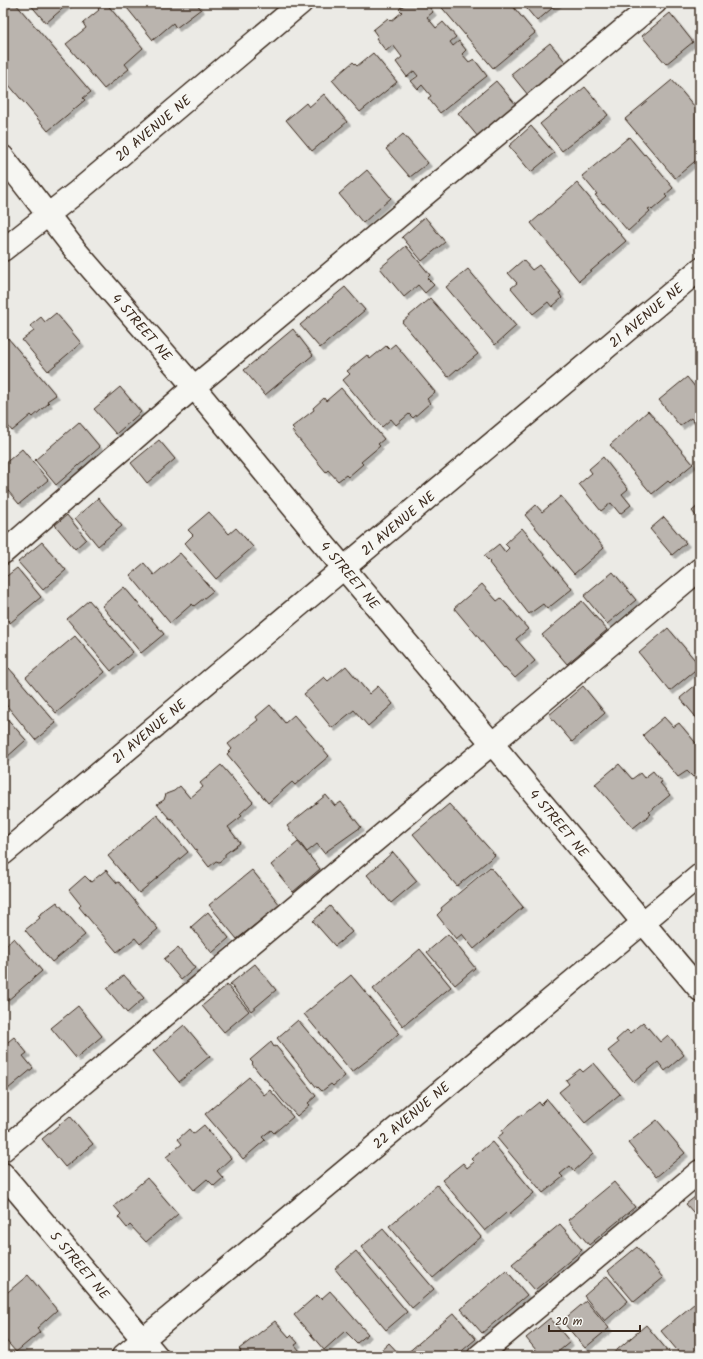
<svg xmlns="http://www.w3.org/2000/svg" width="703" height="1359" viewBox="0 0 703 1359" font-family="Kalam,sans-serif">
<style>
.building{fill:#bab4ae;stroke:#3b2a1e;filter:url(#shadow)}
.lines{fill:none;stroke-linecap:round;stroke-linejoin:round}
.minor-casing{stroke:#3b2a1e;stroke-width:25}
.minor{stroke:#f6f6f2;stroke-width:22}
.labels{text-anchor:middle;stroke-width:4;stroke-linejoin:round;paint-order:stroke}
.street-label{font-size:14px;fill:#3b2a1e;stroke:#f6f6f2}
</style>
<defs>
<filter id="shadow"><feDropShadow dx="3.5" dy="3.5" stdDeviation="0" flood-color="#0004"/></filter>
</defs>
<rect width="100%" height="100%" fill="#ebeae5"/>
<filter id="ink" filterUnits="userSpaceOnUse"><feTurbulence type="fractalNoise" baseFrequency=".025" numOctaves="2"/><feDisplacementMap in="SourceGraphic" scale="8" xChannelSelector="R" yChannelSelector="G"/><feConvolveMatrix kernelMatrix="1 2 1 2 8 2 1 2 1" color-interpolation-filters="sRGB"/></filter>
<g filter="url(#ink)">
<path class="building" d="M3,3H15L91,92L83,98L85,100L48,131L3,78Z
M29,3H69L46,23Z
M103,3L105,5L106,3L143,48L125,64L129,69L104,89L66,44L86,28L83,23L99,10L98,9Z
M123,3H196L201,9L176,28L173,23L153,40Z
M407,3H426L433,12L427,17L436,28L443,22L456,37L450,42L453,46L459,41L466,50L462,54L469,62L474,59L487,76L440,113L428,98L431,96L422,85L418,89L411,81L418,76L414,71L407,77L396,62L402,57L393,45L386,51L376,38L378,37L373,30L388,18L391,21L402,12L399,9Z
M438,3H510L535,33L493,68Z
M522,3H558L537,21Z
M670,13L693,42L666,64L642,36Z
M550,43L567,64L528,95L511,74Z
M373,53L397,82L360,112L332,80L353,62L357,66Z
M672,80L700,113V157L675,178L625,119Z
M496,81L517,106L479,138L458,113Z
M585,87L608,115L562,151L540,124Z
M324,94L347,122L312,151L286,120L306,103L309,107Z
M531,126L554,153L531,172L509,146Z
M403,134L428,163L410,177L386,149Z
M629,137L644,155L645,154L673,188L665,195L667,197L652,210L650,208L648,209L650,211L628,231L604,203L603,204L595,195L597,194L582,176Z
M367,170L391,198L363,223L339,194Z
M577,183L626,241L579,281L531,223Z
M425,217L445,242L422,261L402,237Z
M406,246L430,275L427,278L434,285L425,293L418,285L404,297L380,268Z
M523,260L532,270L539,265L561,292L559,293L562,298L552,307L548,302L533,314L511,288L517,283L508,273Z
M468,269L516,326L495,345L446,287Z
M345,287L365,310L320,348L300,325Z
M430,298L478,354L458,370L457,369L448,377L402,322Z
M56,313L81,343L48,371L22,340L34,331L30,326L41,317L45,322Z
M293,329L313,355L265,395L244,370Z
M8,338L56,395L47,401L49,403L33,417L31,415L12,431L4,421L3,422V342Z
M395,344L435,392L427,399L430,403L413,418L409,414L396,425L391,419L382,427L343,380L350,374L347,371L367,355L370,359L386,346L389,349Z
M687,377L700,393L699,429L691,418L680,426L659,400Z
M120,387L141,412L116,434L94,409Z
M341,388L384,439L378,444L380,446L361,462L363,464L348,477L346,475L338,481L328,470L326,472L292,431L294,429L292,427L314,410L313,408L324,398L326,401Z
M648,411L693,464L670,483L668,481L652,494L610,445Z
M79,422L100,447L56,485L35,460Z
M159,440L175,459L147,483L131,463Z
M22,449L48,480L19,504L3,485V465Z
M603,457L628,489L622,494L631,505L620,514L611,503L601,511L579,484L592,473L589,469Z
M561,496L604,548L574,574L525,515L536,505L542,512Z
M98,498L122,526L98,546L75,518Z
M700,504V521L692,511Z
M209,512L229,534L236,528L253,547L216,579L185,543L193,535L188,530Z
M67,515L86,539L75,549L55,525Z
M664,517L686,543L672,555L650,529Z
M522,528L572,589L547,609L543,604L529,614L489,563L490,562L484,556L499,544L505,552L509,548L505,544Z
M42,542L66,570L43,590L18,562Z
M180,553L213,591L194,606L192,604L170,623L130,575L144,563L154,575Z
M17,568L41,597L10,623L3,614V579Z
M613,572L636,600L607,624L584,596Z
M482,584L497,601L501,598L528,629L516,639L535,661L515,678L505,667L504,668L454,608Z
M124,587L164,634L141,653L102,606Z
M89,600L133,652L111,671L67,619Z
M582,601L607,630L567,664L542,635Z
M668,628L700,666L670,691L639,653Z
M75,636L105,672L56,713L26,677Z
M346,666L369,694L378,686L393,704L368,726L354,710L332,728L304,694L324,677L328,681Z
M9,668L56,723L35,740L3,701V674Z
M697,684L700,688V722L680,698Z
M583,686L605,713L572,742L549,715Z
M270,705L285,723L294,715L329,756L295,785L292,782L268,803L227,754L232,749L228,744L258,720L256,717Z
M3,714L26,740L6,758L3,755Z
M664,717L673,727L679,723L700,748V759L698,761L700,764V771L693,777L687,771L678,777L643,735Z
M619,764L632,779L640,773L644,778L653,771L662,782L660,783L670,795L649,812L651,814L633,828L595,784Z
M221,765L253,802L240,814L242,816L228,827L240,843L225,854V857L219,862L216,861L209,867L171,818L170,819L157,804L164,800L166,794L174,791L180,786L190,798L203,787L200,783Z
M326,795L335,806L341,802L361,827L324,853L317,844L307,852L287,826Z
M449,804L495,855L457,886L413,834Z
M157,815L188,852L139,893L108,856Z
M298,842L320,869L293,892L271,865Z
M393,852L417,881L391,903L367,875Z
M490,867L523,907L474,949L462,934L456,939L437,915L442,910L441,908Z
M106,870L117,883L119,882L158,929L140,944L135,938L117,952L79,907L81,905L69,890L85,876L91,882Z
M252,870L280,905L237,939L209,905Z
M57,902L85,935L52,962L25,930L40,918L38,916Z
M330,906L352,932L335,946L313,921Z
M208,912L229,938L212,953L191,927Z
M448,934L475,968L455,985L427,952Z
M14,938L42,971L7,1001L3,996V948Z
M178,948L195,968L181,980L164,959Z
M420,949L451,987L403,1026L373,989Z
M255,964L276,990L251,1011L230,984Z
M124,975L144,998L127,1013L107,989Z
M351,975L399,1033L377,1053L352,1072L304,1014Z
M227,985L249,1011L224,1032L202,1006Z
M78,1006L102,1036L76,1058L51,1028Z
M298,1020L345,1076L333,1086L331,1084L322,1091L318,1087L317,1088L277,1038Z
M643,1022L660,1042L668,1035L684,1055L665,1071L658,1062L634,1082L608,1051L618,1043L616,1040L627,1030L630,1033Z
M184,1025L210,1056L179,1082L153,1051Z
M14,1037L27,1053L23,1056L33,1068L8,1089L3,1082V1044L4,1045Z
M271,1042L274,1047L276,1046L316,1096L308,1103L310,1105L297,1116L282,1100L264,1077L263,1078L252,1064L253,1063L250,1060Z
M594,1063L620,1094L585,1123L559,1092L569,1084L566,1080L580,1069L583,1072Z
M249,1077L264,1095L270,1090L293,1117L274,1133L271,1130L262,1137L265,1140L243,1159L205,1114Z
M547,1099L593,1154L574,1171L570,1166L560,1174L563,1177L543,1193L497,1138L503,1133L502,1131L522,1114L523,1115L539,1102L541,1105Z
M70,1116L93,1144L65,1167L42,1139Z
M657,1120L685,1153L656,1177L628,1143Z
M204,1125L231,1158L217,1171L223,1178L214,1186L207,1179L194,1190L166,1157L182,1144L178,1139L189,1129L193,1134Z
M492,1142L534,1193L508,1215L506,1213L485,1231L442,1180L463,1163L467,1168L474,1162L471,1159Z
M147,1178L178,1214L146,1242L130,1225L127,1228L118,1217L121,1214L114,1206Z
M614,1182L635,1207L589,1245L568,1220Z
M437,1185L481,1237L433,1278L389,1226Z
M700,1193V1220L686,1204Z
M560,1224L582,1250L535,1290L512,1264Z
M383,1229L434,1289L412,1308L361,1247Z
M637,1247L663,1278L634,1302L608,1271Z
M356,1251L407,1312L386,1330L335,1269Z
M506,1270L527,1295L482,1333L461,1309Z
M28,1275L57,1310L37,1328L40,1332L16,1352L3,1337V1296Z
M607,1276L628,1301L605,1321L584,1296Z
M330,1291L368,1334L357,1343L345,1331L324,1350L294,1315L317,1295L321,1299Z
M700,1299V1356H682L661,1331Z
M586,1301L609,1328L585,1348L562,1321Z
M454,1313L476,1339L456,1356H407L406,1354Z
M550,1318L570,1342L553,1356H541L526,1338Z
M275,1321L289,1337L291,1335L298,1343L295,1345L304,1356H234L241,1351L239,1349Z
M646,1325L672,1356H610Z
M389,1343L401,1356H379L377,1354Z"/>
<g class="lines">
<defs>
<path id="minor" d="M3,157L76,251L194,387L321,541L700,990
M3,250L77,192L301,3
M3,553L194,387L655,3
M3,854L700,269
M3,1150L512,727L700,569
M3,1174L157,1356
M123,1356L700,875
M479,1356L700,1171"/>
</defs>
<use href="#minor" class="minor-casing"/>
<use href="#minor" class="minor"/>
</g>
</g>
<g class="labels">
<g class="street-label">
<text transform="translate(153 128) rotate(-40)" y="5">20 AVENUE NE</text>
<text transform="translate(646 315) rotate(-40)" y="5">21 AVENUE NE</text>
<text transform="translate(142 327) rotate(49)" y="5">4 STREET NE</text>
<text transform="translate(398 523) rotate(-40)" y="5">21 AVENUE NE</text>
<text transform="translate(350 575) rotate(50)" y="5">4 STREET NE</text>
<text transform="translate(149 731) rotate(-40)" y="5">21 AVENUE NE</text>
<text transform="translate(559 823) rotate(50)" y="5">4 STREET NE</text>
<text transform="translate(411 1115) rotate(-40)" y="5">22 AVENUE NE</text>
<text transform="translate(80 1265) rotate(50)" y="5">5 STREET NE</text>
</g>
</g>
<rect width="703" height="1359" fill="none" stroke="#f6f6f2" stroke-width="16"/>
<rect x="8" y="8" width="687" height="1343" fill="none" stroke="#3b2a1e" stroke-width="1.5" filter="url(#ink)"/>
<path d="M549 1325v6h91v-6" fill="none" stroke="#3b2a1e" stroke-width="2"/>
<text x="555" y="1325" font-size="12" fill="#3b2a1e" stroke="#f6f6f2" stroke-width="3" paint-order="stroke">20 m</text>
</svg>
